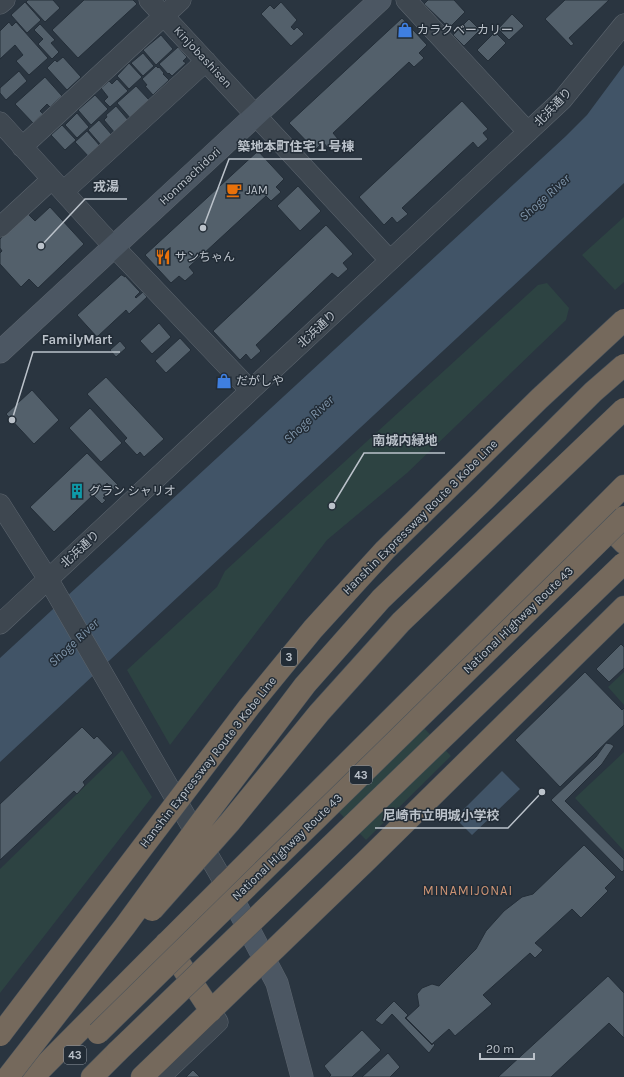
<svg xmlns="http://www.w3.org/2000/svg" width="624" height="1077" viewBox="0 0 624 1077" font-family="Karla,'Noto Sans JP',sans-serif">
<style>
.green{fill:#2d4342}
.water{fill:#415467}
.building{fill:#53606b;stroke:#242e38}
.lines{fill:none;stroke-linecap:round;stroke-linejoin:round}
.street-casing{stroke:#5c656e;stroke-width:21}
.secondary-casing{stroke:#5c656e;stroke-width:23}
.highway-casing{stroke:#48525b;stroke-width:23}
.street{stroke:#3e4750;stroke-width:20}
.secondary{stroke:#4c5763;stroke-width:22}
.highway{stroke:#75695c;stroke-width:22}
.highway-bridge-casing{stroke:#48525b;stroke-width:23;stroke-linecap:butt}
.highway-bridge{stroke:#75695c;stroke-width:22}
.labels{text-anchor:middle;stroke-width:3;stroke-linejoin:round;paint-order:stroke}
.shield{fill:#222c36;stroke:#8d959e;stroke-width:1}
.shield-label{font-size:11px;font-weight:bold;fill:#bbc2ca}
.poi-label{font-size:12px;fill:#bbc2ca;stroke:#222c36;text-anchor:start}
.street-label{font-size:12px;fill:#bbc2ca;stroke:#222c36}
.water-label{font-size:13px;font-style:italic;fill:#7f95aa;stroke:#222c36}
.neighbourhood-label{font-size:13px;letter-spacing:1px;fill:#cc9374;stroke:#222c36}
.leader{fill:none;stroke:#bbc2ca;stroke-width:1.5}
.callout-dot{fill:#bbc2ca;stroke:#222c36;stroke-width:1.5}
.callout-label{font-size:13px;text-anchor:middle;font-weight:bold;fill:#bbc2ca;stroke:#222c36;stroke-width:3;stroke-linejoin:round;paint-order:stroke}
</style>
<rect width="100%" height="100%" fill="#2a3540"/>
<path class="green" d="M624,217V282L615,290L582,255Z
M547,283L569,308L566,320L407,473L327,540L170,745L127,670L217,587L225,571L538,285Z
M624,672V705L608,687Z
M420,724L451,756L366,840L335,808Z
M122,750L152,797L0,993V869Z
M624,752V851L575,798Z"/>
<path class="water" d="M624,65V183L0,762V658L566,136L587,115Z
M502,771L520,789L472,835L455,818Z"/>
<path class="building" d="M28,0H53L60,8L45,22L26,2Z
M84,0H133L137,4L78,58L52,30Z
M428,0H454L465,12L449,28L424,4Z
M565,0H609L569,38L574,44L571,46L545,19Z
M25,2L41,20L27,33L11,15Z
M281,2L297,20L291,27L294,30L297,27L304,34L291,46L261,14L270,5L274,9Z
M512,14L524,26L509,40L498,29Z
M402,18L427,45L419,53L424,58L414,67L409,62L333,133L338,139L328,148L323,142L315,150L289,123Z
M469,19L480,30L464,46L453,35Z
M9,22L12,26L16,22L48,58L29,75L16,61L23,55L15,45L0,59V31Z
M40,24L55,40L51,43L59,52L52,59L38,44L43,39L34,30Z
M495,32L506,43L488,61L477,50Z
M161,35L173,49L156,65L143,50Z
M178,47L187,57L183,61L186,63L172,76L169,73L168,74L159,64Z
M143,53L154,66L143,76L131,63Z
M63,57L81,77L67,90L47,68L55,60L57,62Z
M129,63L142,77L129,89L117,76Z
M156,66L158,68L159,67L164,73L163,74L169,80L153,95L145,86L147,85L142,79Z
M19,71L27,81L6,100L0,93V88Z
M45,77L62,96L50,107L47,104L40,111L43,114L33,123L15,104Z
M117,79L128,91L110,107L104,101L108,97L101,88L109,81L112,84Z
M136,86L150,101L131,119L117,103Z
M95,95L108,109L91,125L78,110Z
M462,101L488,129L483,133L488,139L478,148L473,142L402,208L408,214L397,223L392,217L384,225L359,197Z
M116,106L129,121L115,133L104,120L107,117L106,115Z
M77,113L89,127L77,138L65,125Z
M99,120L112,135L101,145L88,130Z
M62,125L76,140L65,150L51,135Z
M87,131L101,147L90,158L75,142Z
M258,151L284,179L276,187L281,192L271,201L266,196L189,267L194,273L185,281L179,276L171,283L145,255Z
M298,186L321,211L300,231L277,206Z
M50,207L84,244L38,288L29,279L21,287L0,264V253L2,251L0,248V239L27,213L35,221Z
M326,225L353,254L343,263L348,269L338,278L332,273L256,345L261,351L251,360L246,354L240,360L213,331Z
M121,275H122L125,277V276L140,292L135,297L136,298L143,292L147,297L129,314L126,310L97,337L77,315Z
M159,323L171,337L152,354L140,341Z
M180,338L191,350L166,373L155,361Z
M120,341L126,348L116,357L110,350Z
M106,377L164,439L144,457L140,452L137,455L124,441L127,438L87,394Z
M32,390L59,420L34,444L6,414Z
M90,408L122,443L101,462L69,428Z
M87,453L118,485L113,490L107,483L103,487L109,493L103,498L106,500L102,504L93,495L54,532L30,507Z
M621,644L624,647V668L609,682L596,669Z
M585,672L622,710L624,708V725L560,787L515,740Z
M82,727L94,739L97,736L113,753L83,782L85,785L77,794L74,791L0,860V804Z
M606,743L611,744L614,746L602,764L565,801L624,859V870L622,872L551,800L596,757Z
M584,845L616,877L605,888L608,891L581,918L572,909L535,943L543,950L535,958L530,953L483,995L492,1004L455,1036L449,1029L432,1044L406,1018L419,1006L417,994L422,988L432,984L439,986L476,949L486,931L504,911L522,897L533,894Z
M608,976L624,993V1038L609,1023L551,1077H498Z
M394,1001L408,1015L405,1018L432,1045L433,1043L435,1045L429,1053L392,1014L382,1025L375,1020Z
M362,1030L381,1050L352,1077H329L331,1075L324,1066Z
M388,1053L400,1067L390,1077H362Z
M193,1070L200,1077H186Z"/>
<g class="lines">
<defs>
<path id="street" d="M149,0L383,253
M406,0L528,132
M0,4L5,0
M0,122L100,232L250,390
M22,147L181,0
M64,191L206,61
M0,227L52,179
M0,504L48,579L225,884
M0,624L562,100L624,24
M160,1077L218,1022L211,1011"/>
<path id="secondary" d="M0,352L380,0
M225,884L277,983L302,1077"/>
<path id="highway" d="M599,517L624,543
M166,943L211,1011
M33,1077C229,879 428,684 624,486
M92,1077L117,1052
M142,1077L368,859L624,607"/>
</defs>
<use href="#street" class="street-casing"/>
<use href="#secondary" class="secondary-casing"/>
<use href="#highway" class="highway-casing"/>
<use href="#street" class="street"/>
<use href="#secondary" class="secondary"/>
<use href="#highway" class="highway"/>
<defs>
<path id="highway-bridge" d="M152,910L230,822L319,713L401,622L624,409
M98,1033L624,517
M0,1035L249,707L313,629L385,550L539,399L624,320
M117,1052L624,563
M8,1077L125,926L201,822L305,685L381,599L484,500L593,392L624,365"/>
</defs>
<use href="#highway-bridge" class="highway-bridge-casing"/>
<use href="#highway-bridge" class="highway-bridge"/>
</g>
<defs>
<symbol id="shop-bare" viewBox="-9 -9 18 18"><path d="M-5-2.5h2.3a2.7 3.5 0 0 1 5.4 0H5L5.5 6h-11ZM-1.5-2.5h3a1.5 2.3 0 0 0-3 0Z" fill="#3f7fe0" stroke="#222c36" stroke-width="2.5" paint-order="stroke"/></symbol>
<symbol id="cafe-bare" viewBox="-9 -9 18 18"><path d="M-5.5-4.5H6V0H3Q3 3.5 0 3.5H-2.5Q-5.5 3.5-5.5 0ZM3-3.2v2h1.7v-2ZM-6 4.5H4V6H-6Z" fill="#e8710a" stroke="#222c36" stroke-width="2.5" paint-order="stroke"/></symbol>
<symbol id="restaurant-bare" viewBox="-9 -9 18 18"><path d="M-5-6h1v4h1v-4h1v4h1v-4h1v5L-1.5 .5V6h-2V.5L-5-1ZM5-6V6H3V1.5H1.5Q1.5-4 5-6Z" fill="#e8710a" stroke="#222c36" stroke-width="2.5" paint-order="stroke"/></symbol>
<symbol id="building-bare" viewBox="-9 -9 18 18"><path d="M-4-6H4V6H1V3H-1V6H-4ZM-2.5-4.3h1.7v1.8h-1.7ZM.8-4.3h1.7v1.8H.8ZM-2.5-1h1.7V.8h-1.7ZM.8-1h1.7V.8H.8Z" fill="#0f9aa8" stroke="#222c36" stroke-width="2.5" paint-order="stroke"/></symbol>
</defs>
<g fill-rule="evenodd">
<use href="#shop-bare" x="394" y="19" width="22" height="22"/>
<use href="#cafe-bare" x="223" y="179" width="22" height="22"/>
<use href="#restaurant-bare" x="152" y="246" width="22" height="22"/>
<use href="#shop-bare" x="213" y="370" width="22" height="22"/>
<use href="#building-bare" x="66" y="480" width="22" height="22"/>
</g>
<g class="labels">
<g class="shield">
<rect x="281" y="648" width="16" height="18" rx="3"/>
<rect x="350" y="766" width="22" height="18" rx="3"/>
<rect x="64" y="1046" width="22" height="18" rx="3"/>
</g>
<g class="shield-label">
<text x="289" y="661">3</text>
<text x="361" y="779">43</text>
<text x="75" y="1059">43</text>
</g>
<g class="poi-label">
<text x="417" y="34">カラクベーカリー</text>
<text x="246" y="194">JAM</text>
<text x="175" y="261">サンちゃん</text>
<text x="236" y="385">だがしや</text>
<text x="89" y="495">グラン シャリオ</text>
</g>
<g class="street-label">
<text transform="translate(203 57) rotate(47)" y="4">Kinjobashisen</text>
<text transform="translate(553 107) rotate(-46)" y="4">北浜通り</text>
<text transform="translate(190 176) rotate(-43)" y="4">Honmachidori</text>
<text transform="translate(317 329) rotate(-43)" y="4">北浜通り</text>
<text transform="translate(420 517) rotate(-45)" y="4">Hanshin Expressway Route 3 Kobe Line</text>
<text transform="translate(80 549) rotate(-43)" y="4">北浜通り</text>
<text transform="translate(518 620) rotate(-44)" y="4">National Highway Route 43</text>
<text transform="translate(208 762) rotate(-52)" y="4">Hanshin Expressway Route 3 Kobe Line</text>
<text transform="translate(287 847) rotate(-44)" y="4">National Highway Route 43</text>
</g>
<g class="water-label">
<text transform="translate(544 197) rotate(-42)" y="5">Shoge River</text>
<text transform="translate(308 419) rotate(-43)" y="5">Shoge River</text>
<text transform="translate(73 642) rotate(-43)" y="5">Shoge River</text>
</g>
<g class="neighbourhood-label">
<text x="468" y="895">MINAMIJONAI</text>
</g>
</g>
<path class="leader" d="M203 228L229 159H362M41 246L85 199H127M12 420L33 352H120M332 506L364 453H445M542 792L508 828H375"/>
<g class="callout-dot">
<circle cx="203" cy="228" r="4"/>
<circle cx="41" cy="246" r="4"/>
<circle cx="12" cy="420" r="4"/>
<circle cx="332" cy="506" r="4"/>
<circle cx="542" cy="792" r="4"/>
</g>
<g class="callout-label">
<text x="296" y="151">築地本町住宅１号棟</text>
<text x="106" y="191">戎湯</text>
<text x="77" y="344">FamilyMart</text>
<text x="405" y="445">南城内緑地</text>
<text x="441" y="820">尼崎市立明城小学校</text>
</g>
<path d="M480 1053v6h54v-6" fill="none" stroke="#bbc2ca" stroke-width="2"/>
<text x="486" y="1053" font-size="12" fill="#bbc2ca" stroke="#222c36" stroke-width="3" paint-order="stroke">20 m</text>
</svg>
